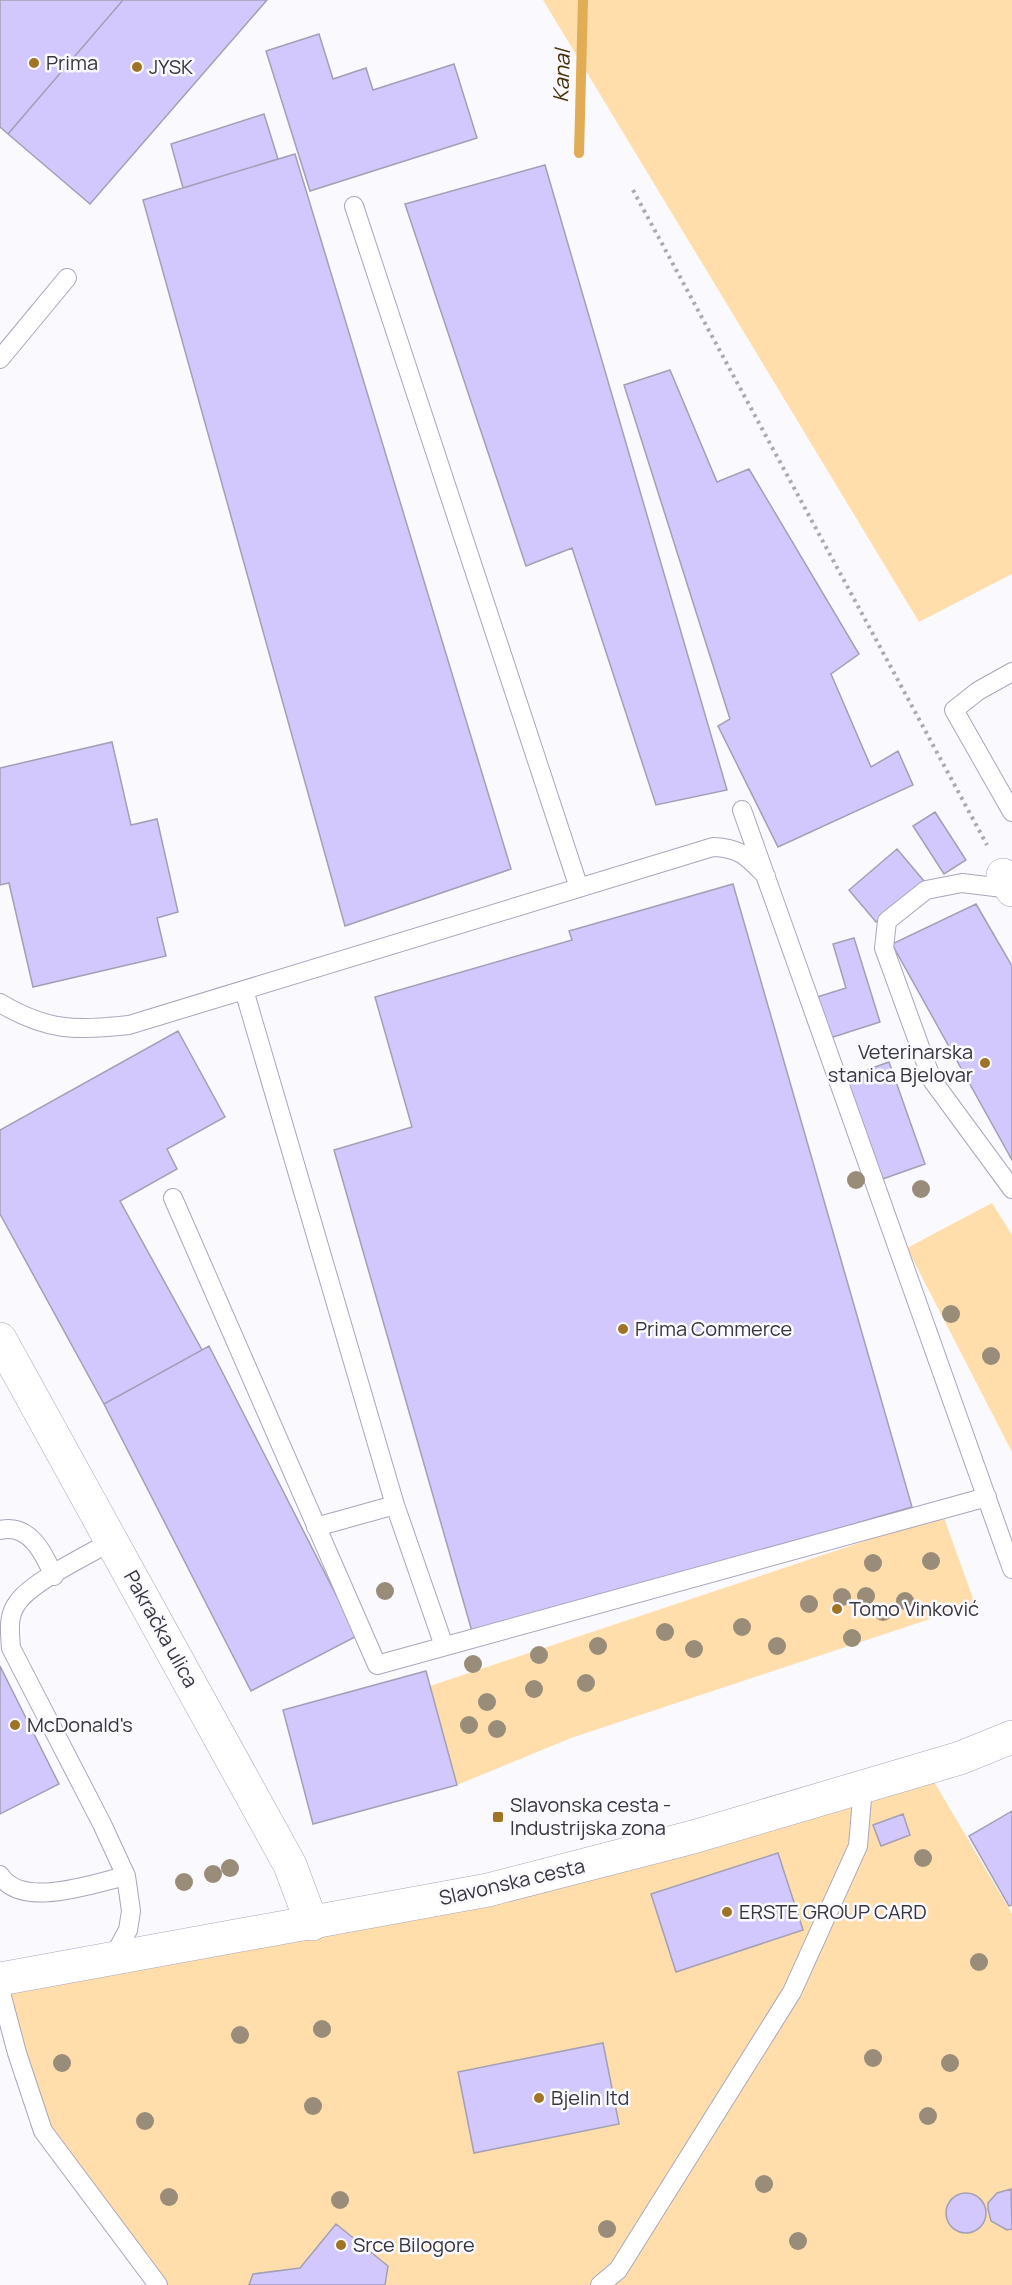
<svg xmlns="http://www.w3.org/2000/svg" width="1012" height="2285" viewBox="0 0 1012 2285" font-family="Manrope,sans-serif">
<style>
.green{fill:#ffdeac}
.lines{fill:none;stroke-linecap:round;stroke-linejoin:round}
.stream{stroke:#e2ac54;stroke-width:10}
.building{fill:#d2c8fd;stroke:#a39fb5;stroke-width:1.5}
.lane-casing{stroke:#a9a6bc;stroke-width:20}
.street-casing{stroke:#a9a6bc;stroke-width:34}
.primary-casing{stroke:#a9a6bc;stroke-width:34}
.path{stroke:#abaab1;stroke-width:4;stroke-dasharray:3 4.5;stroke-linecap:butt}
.lane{stroke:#fff;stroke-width:18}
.street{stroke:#fff;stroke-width:33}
.primary{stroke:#fff;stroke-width:33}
.tree{fill:#998c79}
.poi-dot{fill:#a07425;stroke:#faf9fe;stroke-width:2}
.labels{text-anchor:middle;stroke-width:5;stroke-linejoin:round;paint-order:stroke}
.poi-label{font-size:20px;fill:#37363f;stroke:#faf9fe;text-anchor:start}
.street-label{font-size:20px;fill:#37363f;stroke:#faf9fe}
.water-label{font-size:21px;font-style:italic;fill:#442f08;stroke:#faf9fe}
</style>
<rect width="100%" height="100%" fill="#faf9fe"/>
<path class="green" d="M543,0H1012V574L919,622Z
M992,1203L1012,1235V1452L907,1248Z
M943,1515L975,1604L571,1738L457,1785L430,1686Z
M926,1768L1012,1914V2285H157L43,2131L0,1989L293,1927Z"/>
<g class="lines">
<path class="stream" d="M579,153L583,0"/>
</g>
<path class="building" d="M0,0H123L8,134L0,127Z
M123,0H267L90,204L8,134Z
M319,34L333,79L366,68L373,90L454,64L477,138L310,191L266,51Z
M264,114L278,159L183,188L171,144Z
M295,154L511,869L345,926L143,200Z
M545,165L727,790L656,805L572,548L526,566L405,204Z
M670,370L717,482L749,469L859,654L831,674L871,767L898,751L913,785L778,847L718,726L730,719L624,385Z
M112,742L131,825L157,819L178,912L157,918L166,956L33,987L9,883L0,885V768Z
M935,812L966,860L944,874L913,826Z
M897,849L924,881L876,922L849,890Z
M733,884L912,1507L473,1635L334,1150L412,1127L375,997L572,940L569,931Z
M976,904L1012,966V1160L892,944Z
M854,938L880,1022L830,1038L817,997L846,988L833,944Z
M178,1031L225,1117L167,1149L177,1169L120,1201L202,1350L104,1404L0,1214V1130Z
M889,1062L925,1164L877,1181L841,1079Z
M209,1346L357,1636L251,1691L104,1404Z
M0,1666L59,1784L0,1814Z
M426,1671L457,1785L313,1824L283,1710Z
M1012,1811V1905L1009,1906L969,1836Z
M903,1814L910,1835L881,1846L873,1825Z
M778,1853L803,1930L676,1972L651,1894Z
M603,2043L619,2124L474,2153L458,2072Z
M1011,2189L1012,2229L1007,2230L991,2221L988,2209V2203L997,2193Z
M946 2213a20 20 0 1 1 40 0a20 20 0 1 1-40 0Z
M336,2224L388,2266L385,2285H249L253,2274L300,2268Z"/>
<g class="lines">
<defs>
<path id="lane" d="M354,206L579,888
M0,359L67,278
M1012,672L978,691L954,710L1012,812
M742,810L1012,1569
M1011,889L962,883L926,890L887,921L884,948L932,1080L1012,1189
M244,990L395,1505L316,1527
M0,1003C47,1031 76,1031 129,1025L713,847C740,848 747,856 766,876
M173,1198L377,1665L987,1497
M395,1505L444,1646
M0,1530C30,1523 44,1554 54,1576
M0,1875C22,1910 94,1883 126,1876
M112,1959L128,1930L131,1911L126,1876L102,1824L11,1648C10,1632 7,1616 18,1602C33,1581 88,1555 112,1541
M0,1989L17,2053L43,2131L158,2285
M600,2285L618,2270L792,1992L858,1846L863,1787"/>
<path id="street" d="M1003,875L1012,890
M0,1339L290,1865L312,1924"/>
<path id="primary" d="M0,1979L488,1890L693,1837L960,1758L1012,1737"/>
</defs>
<use href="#lane" class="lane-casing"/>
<use href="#street" class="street-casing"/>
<use href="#primary" class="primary-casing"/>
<path class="path" d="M633,190L987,845"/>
<use href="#lane" class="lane"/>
<use href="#street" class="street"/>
<use href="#primary" class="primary"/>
</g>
<g class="tree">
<circle cx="856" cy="1180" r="9"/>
<circle cx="921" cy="1189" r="9"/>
<circle cx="951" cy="1314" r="9"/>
<circle cx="991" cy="1356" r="9"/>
<circle cx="931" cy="1561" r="9"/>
<circle cx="873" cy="1563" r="9"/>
<circle cx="385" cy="1591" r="9"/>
<circle cx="866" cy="1596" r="9"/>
<circle cx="842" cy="1597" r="9"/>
<circle cx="905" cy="1601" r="9"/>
<circle cx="809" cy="1604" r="9"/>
<circle cx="883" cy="1612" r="9"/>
<circle cx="742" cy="1627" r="9"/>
<circle cx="665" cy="1632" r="9"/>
<circle cx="852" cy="1638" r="9"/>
<circle cx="598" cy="1646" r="9"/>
<circle cx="777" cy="1646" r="9"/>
<circle cx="694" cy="1649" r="9"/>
<circle cx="539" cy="1655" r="9"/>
<circle cx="473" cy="1664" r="9"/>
<circle cx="586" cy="1683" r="9"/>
<circle cx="534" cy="1689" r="9"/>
<circle cx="487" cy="1702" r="9"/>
<circle cx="469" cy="1725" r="9"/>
<circle cx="497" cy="1729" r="9"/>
<circle cx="923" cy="1858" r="9"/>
<circle cx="230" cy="1868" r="9"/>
<circle cx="213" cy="1874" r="9"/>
<circle cx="184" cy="1882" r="9"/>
<circle cx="979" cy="1962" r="9"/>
<circle cx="322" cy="2029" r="9"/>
<circle cx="240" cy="2035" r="9"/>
<circle cx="873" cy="2058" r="9"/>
<circle cx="62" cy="2063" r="9"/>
<circle cx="950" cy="2063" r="9"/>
<circle cx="313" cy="2106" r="9"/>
<circle cx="928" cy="2116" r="9"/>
<circle cx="145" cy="2121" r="9"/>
<circle cx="764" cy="2184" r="9"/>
<circle cx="169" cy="2197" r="9"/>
<circle cx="340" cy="2200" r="9"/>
<circle cx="607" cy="2229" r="9"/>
<circle cx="798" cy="2241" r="9"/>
</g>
<g class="poi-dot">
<circle cx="34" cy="63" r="6"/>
<circle cx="137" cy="67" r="6"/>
<circle cx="985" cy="1063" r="6"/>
<circle cx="623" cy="1329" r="6"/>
<circle cx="837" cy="1609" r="6"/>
<circle cx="15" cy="1725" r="6"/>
<rect x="492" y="1811" width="12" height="12" rx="3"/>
<circle cx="727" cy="1912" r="6"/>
<circle cx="539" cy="2098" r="6"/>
<circle cx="341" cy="2245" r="6"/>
</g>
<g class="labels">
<g class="poi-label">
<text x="46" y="70">Prima</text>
<text x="149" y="74">JYSK</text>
<text x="973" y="1059" text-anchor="end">Veterinarska<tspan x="973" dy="23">stanica Bjelovar</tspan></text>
<text x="635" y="1336">Prima Commerce</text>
<text x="849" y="1616">Tomo Vinković</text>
<text x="27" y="1732">McDonald's</text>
<text x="510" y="1812">Slavonska cesta -<tspan x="510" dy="23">Industrijska zona</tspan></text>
<text x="739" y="1919">ERSTE GROUP CARD</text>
<text x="551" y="2105">Bjelin ltd</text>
<text x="353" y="2252">Srce Bilogore</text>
</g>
<g class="street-label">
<text transform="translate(161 1629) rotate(61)" y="7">Pakračka ulica</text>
<text transform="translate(512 1882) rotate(-13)" y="7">Slavonska cesta</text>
</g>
<g class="water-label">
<text transform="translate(562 76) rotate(-88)" y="7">Kanal</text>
</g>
</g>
</svg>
